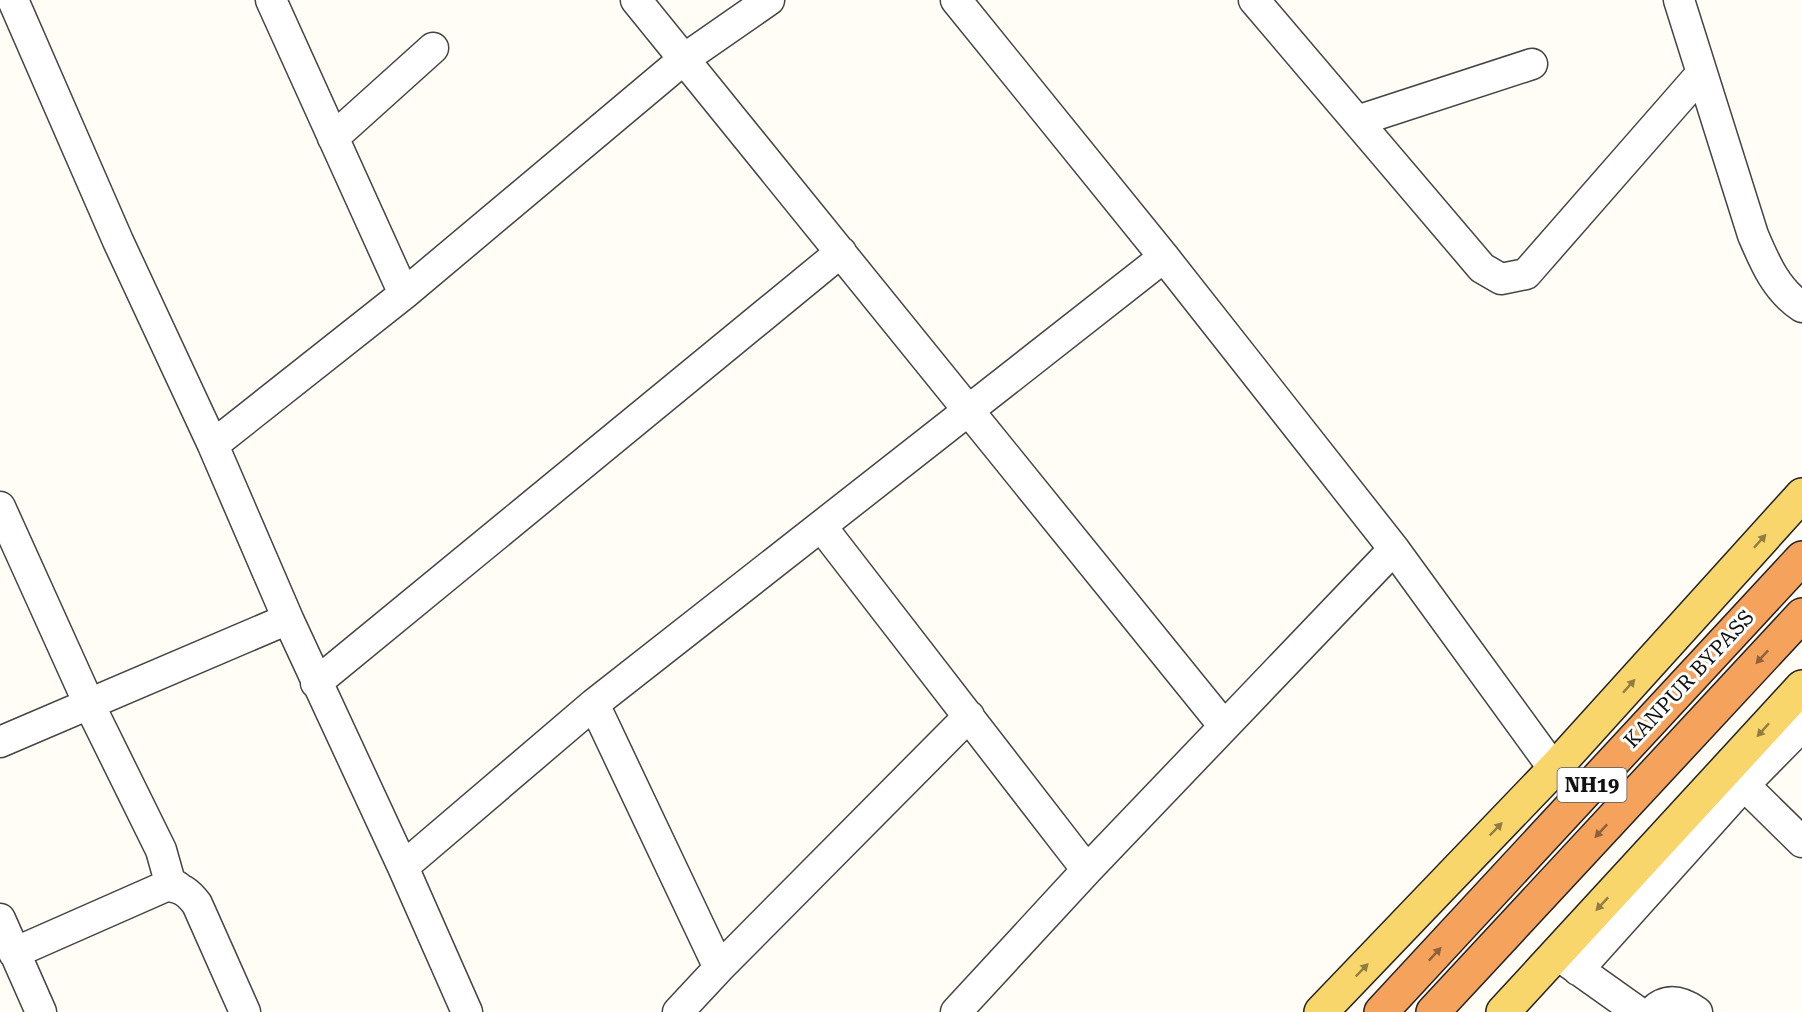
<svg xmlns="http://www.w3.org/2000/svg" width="1802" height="1012" viewBox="0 0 1802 1012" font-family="'Roboto Serif',serif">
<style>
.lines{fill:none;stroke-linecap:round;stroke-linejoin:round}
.minor-casing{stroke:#444;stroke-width:33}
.major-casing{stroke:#222;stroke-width:36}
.highway-casing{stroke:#222;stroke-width:36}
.minor{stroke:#fff;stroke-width:30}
.major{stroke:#f9d66b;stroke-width:33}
.highway{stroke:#f5a25d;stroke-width:33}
.oneway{fill:#917d42}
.oneway2{fill:#8e613b}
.labels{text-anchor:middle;stroke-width:6;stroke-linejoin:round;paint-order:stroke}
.shield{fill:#fff;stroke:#585858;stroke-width:1.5}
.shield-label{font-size:20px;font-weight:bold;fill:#111}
.street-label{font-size:21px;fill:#111;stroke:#fff}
</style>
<rect width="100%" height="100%" fill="#fffdf5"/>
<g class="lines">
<defs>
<path id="minor" d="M13,0L118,241L213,445L288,619L403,867L467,1012
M271,0L404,294
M636,0L1224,726
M956,0L1164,257L1394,549L1554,769
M1254,0L1482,268L1501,279L1526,274L1701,74
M1679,0L1753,235C1765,263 1776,290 1802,307
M1357,121L1532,64
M333,138L433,48
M213,445L404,294L684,59L769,0
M0,507L89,704L161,850L170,882L178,887
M821,526L1087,870
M316,683L841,252
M594,704L719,968
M0,742L288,619
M1744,785L1802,842
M403,867L594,704L1164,257
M0,919L41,1012
M14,953L166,886C181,887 188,892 197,904L245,1012
M1562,958L1638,1012
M1578,970L1744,785L1802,726
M678,1012L719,968L969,716
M956,1012L1087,870L1394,549
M1652,1012C1667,997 1681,1001 1697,1012"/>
<path id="major" d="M1321,1012L1554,769L1802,495
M1503,1012L1802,687"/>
<path id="highway" d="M1381,1012L1802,558
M1433,1012L1802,615"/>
</defs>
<use href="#minor" class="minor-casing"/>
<use href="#major" class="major-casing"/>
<use href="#highway" class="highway-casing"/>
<use href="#minor" class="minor"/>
<use href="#major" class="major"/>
<use href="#highway" class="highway"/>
</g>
<defs><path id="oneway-solid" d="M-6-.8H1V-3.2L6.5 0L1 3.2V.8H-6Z" transform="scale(1.5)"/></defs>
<g class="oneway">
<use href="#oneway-solid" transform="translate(1760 541) rotate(-48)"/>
<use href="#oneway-solid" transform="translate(1629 686) rotate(-48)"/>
<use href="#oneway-solid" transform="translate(1763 730) rotate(132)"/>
<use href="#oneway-solid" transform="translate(1496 829) rotate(-46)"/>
<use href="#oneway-solid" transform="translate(1602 904) rotate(133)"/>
<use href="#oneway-solid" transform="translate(1362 970) rotate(-46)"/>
</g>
<g class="oneway2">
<use href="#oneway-solid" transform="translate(1762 657) rotate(133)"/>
<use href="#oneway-solid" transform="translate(1601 831) rotate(133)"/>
<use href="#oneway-solid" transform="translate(1435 954) rotate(-47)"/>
</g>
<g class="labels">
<rect class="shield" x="1557.5" y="768" width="69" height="34" rx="4.5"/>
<g class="shield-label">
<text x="1592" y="792">NH19</text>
</g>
<g class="street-label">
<text transform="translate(1689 679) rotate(-47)" y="7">KANPUR BYPASS</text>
</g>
</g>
</svg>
